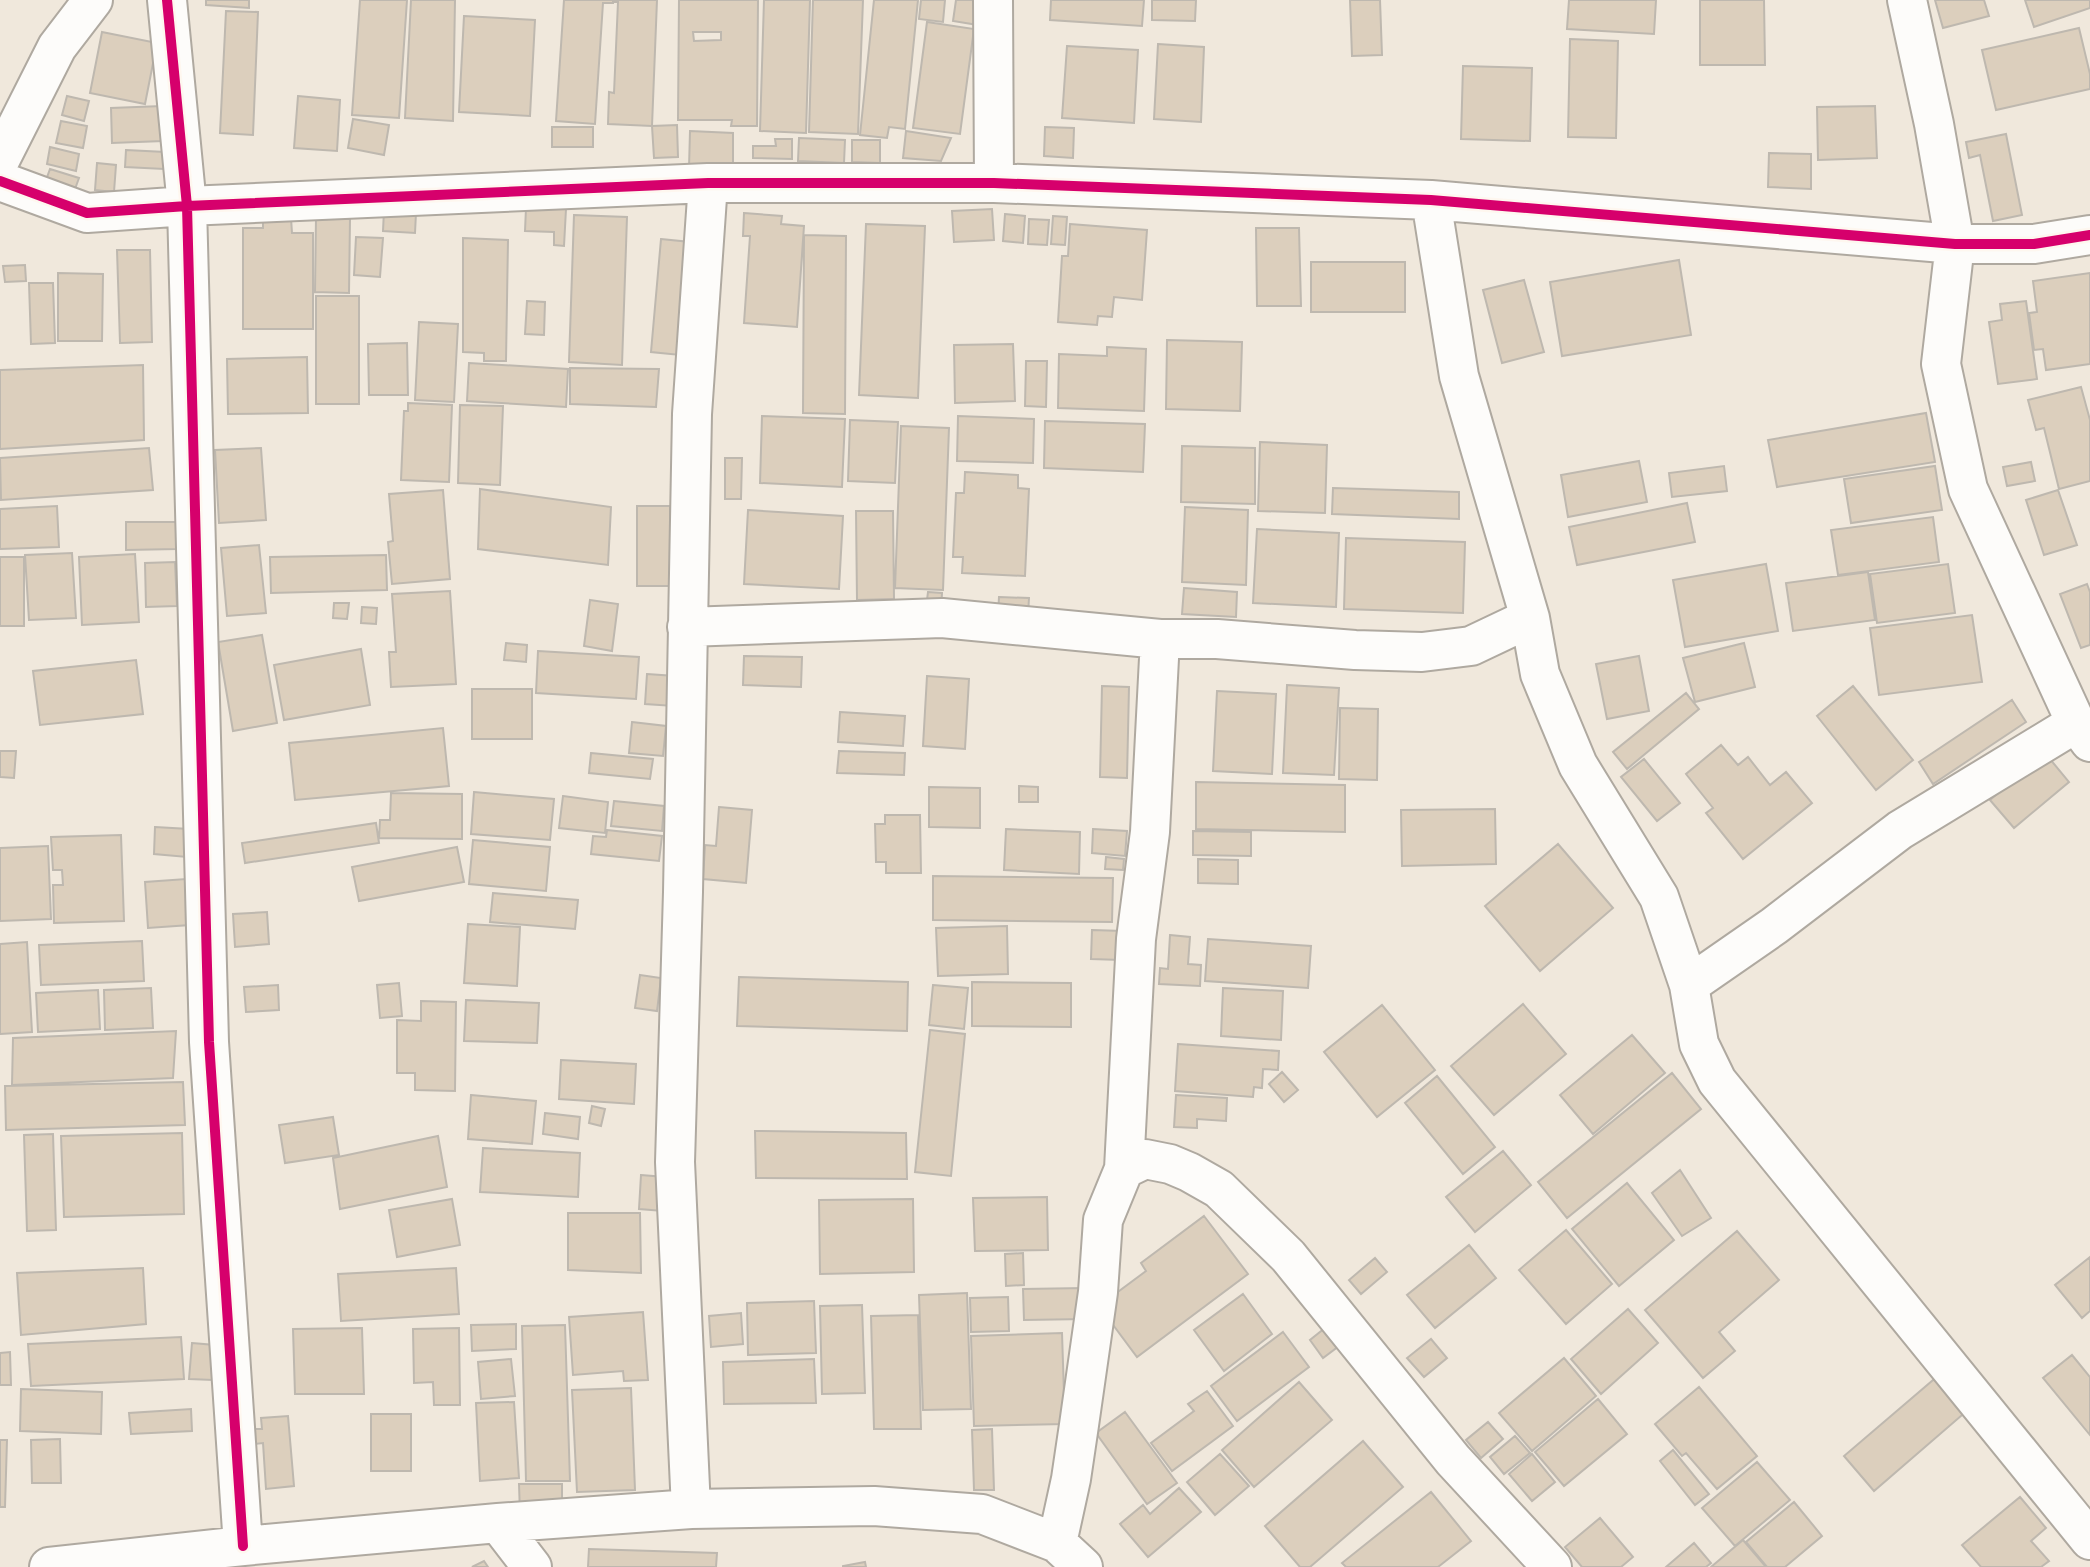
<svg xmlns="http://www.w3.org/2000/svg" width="2090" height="1567" viewBox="0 0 2090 1567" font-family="Bitter,serif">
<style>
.building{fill:#dccfbd;stroke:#beb8af;stroke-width:2;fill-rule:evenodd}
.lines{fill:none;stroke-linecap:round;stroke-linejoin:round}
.minor-casing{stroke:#afa9a0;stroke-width:42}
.minor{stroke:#fdfcfa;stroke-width:38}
.cycleway-casing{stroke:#fef7ef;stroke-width:15}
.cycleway{stroke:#d6006c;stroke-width:10}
</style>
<rect width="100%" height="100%" fill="#f0e8dc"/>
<path class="building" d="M206,0H249V8L206,5Z
M360,0H407L399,118L352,115Z
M411,0H455L453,121L405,118Z
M564,0H613V3H603L595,124L556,121Z
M615,0H657L652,126L608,124L609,92L614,93L618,2H615Z
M679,0H758L757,126H731L732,120H678ZM693,32H721V40L694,41Z
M764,0H810L806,133L760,131Z
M813,0H863L858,134L809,132Z
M874,0H918L905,129L889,127L887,138L860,135Z
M921,0H945L943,22L919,19Z
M956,0H981L978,25L953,21Z
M1051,0H1144L1142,26L1050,20Z
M1152,0H1196L1195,21L1152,20Z
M1350,0H1380L1382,55L1352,56Z
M1569,0H1656L1654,34L1567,29Z
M1700,0H1764L1765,65H1700Z
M1935,0H1984L1989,16L1943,28Z
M2025,0H2090V8L2034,27Z
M226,11L258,12L253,135L220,133Z
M464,16L535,20L530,116L459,112Z
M927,22L974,29L960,134L913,128Z
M2079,28L2090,74V89L1996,110L1982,50Z
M102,32L157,43L145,104L90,93Z
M1570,39L1618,41L1616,138L1568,137Z
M1158,44L1204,47L1201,122L1154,119Z
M1067,46L1138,50L1134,123L1062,118Z
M1463,66L1532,68L1530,141L1461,139Z
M67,96L89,101L84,121L62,115Z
M298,96L340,100L337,151L294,148Z
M162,106L163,141L112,143L111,108Z
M1875,106L1877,158L1818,160L1817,107Z
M353,119L389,125L384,155L348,148Z
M61,121L87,126L83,148L56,143Z
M677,125L678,157L654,158L652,126Z
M552,127H593V147H552Z
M1045,127L1074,128L1073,158L1044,156Z
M690,131L733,133V169L689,168Z
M906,131L951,138L941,161L903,158Z
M2006,134L2022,215L1993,221L1980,155L1969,158L1966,142Z
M799,138L845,140L844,163L798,161Z
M775,139H792V159L753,158V146H776Z
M852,140H880V163L852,162Z
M50,147L79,154L76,171L47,164Z
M126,150L165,152L164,169L125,167Z
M1769,153L1811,154V189L1768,187Z
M97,163L116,165L114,192L95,190Z
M50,169L79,178L75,189L46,180Z
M526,208L566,209L564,246L554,245V232L525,231Z
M992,209L994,240L954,242L952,211Z
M384,210L416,213L415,233L383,231Z
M744,213L782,216L781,224L804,226L797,327L744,323L750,236H743Z
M1005,214L1025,216L1023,243L1003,241Z
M574,215L627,217L622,365L569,362Z
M1053,216L1067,217L1065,245L1051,244Z
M263,218H291L292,233H313V329H243V228H263Z
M316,218L350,219L349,293L315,292Z
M1029,219L1049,220L1047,245L1028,244Z
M866,224L925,226L918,398L859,395Z
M1070,224L1147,230L1142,300L1114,297L1112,317L1098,316L1097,325L1058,322L1062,256H1068Z
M1256,228H1299L1301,306H1257Z
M804,235L846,236L845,414L803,413Z
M356,237L383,238L380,277L354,275Z
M463,238L508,240L506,361H484V353L463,352Z
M661,239L690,242L680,355L651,352Z
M117,250H150L152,342L120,343Z
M1679,260L1691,335L1562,356L1550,282Z
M1311,262H1405V312H1311Z
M25,265L26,281L5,282L3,266Z
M58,273L103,274L102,341H58Z
M2090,273V364L2046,370L2043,349L2034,350L2029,313L2037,312L2033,281Z
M1524,280L1544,352L1502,363L1483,290Z
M29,283H53L55,343L31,344Z
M316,296H359V404H316Z
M527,301L545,302L544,335L525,334Z
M2026,301L2037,379L1998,384L1989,322L2002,320L2000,304Z
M419,322L458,324L454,402L415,400Z
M1167,340L1242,342L1240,411L1166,409Z
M407,343L408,395H369L368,344Z
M1013,344L1015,401L955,403L954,345Z
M1107,347L1146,349L1144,411L1058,408L1059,354L1107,356Z
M307,357L308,413L228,414L227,359Z
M1026,361H1047L1046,407L1025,406Z
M469,363L568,369L566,407L467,401Z
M143,365L144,440L0,449V370Z
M570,368L659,369L656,407L570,404Z
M2081,387L2090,420V481L2059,489L2044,428L2036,430L2028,400Z
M408,403L452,405L449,482L401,480L404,411H408Z
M460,405L503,406L500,485L458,483Z
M1926,413L1935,462L1777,487L1768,440Z
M762,416L845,419L842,487L760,483Z
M958,416L1034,419L1033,463L957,461Z
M850,420L898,422L895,483L848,481Z
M1045,421L1145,424L1143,472L1044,468Z
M901,426L949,428L943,590L895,588Z
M1260,442L1327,445L1325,513L1258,511Z
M1182,446L1255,448V504L1181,502Z
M149,448L153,490L1,500L0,458Z
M261,448L266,520L219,523L215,450Z
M725,458H742L741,499H725Z
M1639,461L1647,502L1568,517L1561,475Z
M2031,462L2035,481L2007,486L2003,467Z
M1724,466L1727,491L1672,497L1669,473Z
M1935,466L1942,510L1851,523L1844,479Z
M965,472L1018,475V488L1029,489L1025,576L962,573L963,557H953L956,493H964Z
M1333,488L1459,492V519L1332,514Z
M480,489L611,507L608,565L478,549Z
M443,490L450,579L392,584L388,542L393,541L389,494Z
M2058,490L2077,545L2044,555L2026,500Z
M1687,503L1695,542L1577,565L1569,527Z
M57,506L59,547L0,549V509Z
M637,506H670V586H637Z
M1185,507L1248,510L1246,585L1182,582Z
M748,510L843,516L839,589L744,584Z
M856,511H893L894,599L857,600Z
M1933,517L1939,562L1838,575L1831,530Z
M126,522H176L177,549L126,550Z
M1257,529L1339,533L1336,607L1253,603Z
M1346,538L1465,542L1463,613L1344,609Z
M259,545L266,613L227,616L221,548Z
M72,553L76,618L29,620L25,555Z
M135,554L139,622L82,625L79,557Z
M386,555L387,590L271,593L270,557Z
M0,557H24V626H0Z
M175,562L177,606L146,607L145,563Z
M1766,564L1778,631L1685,647L1673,580Z
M1948,564L1955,613L1877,623L1870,574Z
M1868,572L1875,620L1793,631L1786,583Z
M2087,584L2090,592V645L2081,648L2060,594Z
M1184,588L1237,592L1236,617L1182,614Z
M450,591L456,684L391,687L389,652H396L392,594Z
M928,592L942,593L941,610L926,608Z
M999,597L1029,598L1028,615H998Z
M590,600L618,604L612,651L584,646Z
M334,603H349L347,619L333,618Z
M362,607L377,608L376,624L361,623Z
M1972,615L1982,682L1879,695L1870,628Z
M262,635L277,723L233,731L218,642Z
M506,643L527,645L526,662L504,660Z
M1744,643L1755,687L1695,702L1683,658Z
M361,649L370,705L284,720L274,665Z
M538,651L639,657L636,699L536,693Z
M744,656L802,657L801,687L743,685Z
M1639,656L1649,711L1607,719L1596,664Z
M136,660L143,714L40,725L33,671Z
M647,674L675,676L674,706L645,704Z
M927,676L969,679L965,749L923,746Z
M1287,685L1339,688L1334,775L1283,773Z
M1102,686L1129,687L1127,778L1100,777Z
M1853,686L1913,760L1876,790L1817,716Z
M472,689H532V739H472Z
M1217,691L1276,694L1272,774L1213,771Z
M1686,693L1699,709L1627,769L1613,752Z
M2012,700L2026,722L1933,784L1919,762Z
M1340,708L1378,709L1377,780L1339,779Z
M840,712L905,716L903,746L838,742Z
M632,722L666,726L663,756L629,753Z
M443,728L449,786L295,800L289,743Z
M1721,745L1738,765L1748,757L1770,785L1786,772L1812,803L1743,859L1706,813L1713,808L1686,774Z
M0,751H16L14,778L0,777Z
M839,751L905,753L904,775L837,773Z
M591,753L653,759L650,779L589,773Z
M2045,753L2069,782L2014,828L1990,800Z
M1644,759L1680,803L1657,821L1621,777Z
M1196,782L1345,785V832L1196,829Z
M1019,786L1038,787V802H1019Z
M929,787L980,788V828L929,827Z
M474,792L554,799L550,840L471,834Z
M391,793L462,794V839L379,838L380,820H390Z
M563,796L608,802L605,833L559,828Z
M614,801L664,806L662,831L611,826Z
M719,807L752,810L746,883L703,879L705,845L716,846Z
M1495,809L1496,864L1402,866L1401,810Z
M885,815H920L921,873H886V862H876L875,824H885Z
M376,823L379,843L245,863L242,843Z
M155,827L189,829L187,857L154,854Z
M1006,829L1080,832L1079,874L1004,870Z
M1093,829L1127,831L1125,856L1092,853Z
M607,830L662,836L659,861L591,854L593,836L606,837Z
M1193,831L1251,832V856L1193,855Z
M121,835L124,921L54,923L53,885H63L62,870H53L51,837Z
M473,840L550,847L546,891L469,884Z
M1558,844L1613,908L1540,971L1485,906Z
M48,846L51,919L0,921V848Z
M457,847L464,882L359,901L352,867Z
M1106,857L1124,859L1123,870L1105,869Z
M1198,859L1238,860V884L1198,883Z
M933,876L1113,878L1112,922L933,920Z
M186,879L190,925L148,928L145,882Z
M493,893L578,900L575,929L490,922Z
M267,912L269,944L235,947L233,914Z
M468,924L520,927L517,986L464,983Z
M1007,926L1008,974L938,976L936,928Z
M1092,930L1123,931L1121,960L1091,959Z
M1170,935L1190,937L1188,964L1201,965L1200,986L1159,984L1160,968L1168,969Z
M1208,939L1311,946L1308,988L1205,981Z
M142,941L144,981L41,985L39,945Z
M27,942L32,1032L0,1034V944Z
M640,975L661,978L657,1011L635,1008Z
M739,977L908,982L907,1031L737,1026Z
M972,982L1071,983V1027L972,1026Z
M399,983L402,1016L380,1018L377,985Z
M278,985L279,1010L246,1012L244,987Z
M933,985L968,988L964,1029L929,1025Z
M151,988L153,1028L105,1030L104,990Z
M1223,988L1283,991L1281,1040L1221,1036Z
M98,990L100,1029L38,1032L36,993Z
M466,1000L539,1003L537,1043L464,1041Z
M421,1001L456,1002L455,1091L415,1090V1073H397V1020L421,1021Z
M1523,1004L1566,1054L1494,1115L1451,1066Z
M1382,1005L1435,1070L1377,1117L1324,1052Z
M930,1030L965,1034L951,1176L915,1172Z
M176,1031L173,1078L12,1085L13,1038Z
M1632,1035L1665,1073L1593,1134L1560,1095Z
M1178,1044L1279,1051L1278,1070L1263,1069L1262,1088L1254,1087L1253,1097L1175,1091Z
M561,1060L636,1064L634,1104L559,1099Z
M1282,1072L1298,1090L1284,1102L1269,1084Z
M1672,1073L1701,1109L1567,1218L1538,1182Z
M1437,1076L1495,1147L1463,1174L1405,1103Z
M183,1082L185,1125L6,1130L5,1086Z
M471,1095L536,1101L532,1144L468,1139Z
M1176,1095L1227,1098L1226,1121L1197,1119V1128L1174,1127Z
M592,1106L605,1109L601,1126L589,1123Z
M545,1113L580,1117L578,1139L543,1134Z
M333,1117L339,1155L285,1163L279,1125Z
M755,1131L906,1133L907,1179L756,1178Z
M182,1133L184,1214L64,1217L61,1136Z
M53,1134L56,1230L27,1231L24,1135Z
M438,1136L447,1187L340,1209L333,1158Z
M483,1148L580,1153L578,1197L480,1192Z
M1503,1151L1531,1185L1475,1232L1446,1197Z
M1680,1170L1711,1218L1682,1236L1652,1193Z
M641,1175L665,1177L663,1211L639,1209Z
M1627,1183L1674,1240L1619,1286L1572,1229Z
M1047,1197L1048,1250L975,1251L973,1198Z
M452,1199L460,1245L397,1257L389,1210Z
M913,1199L914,1272L820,1274L819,1200Z
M568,1213H640L641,1273L568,1270Z
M1204,1216L1248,1274L1137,1357L1099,1306L1146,1271L1141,1263Z
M1566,1230L1612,1284L1566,1324L1519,1270Z
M1737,1231L1779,1280L1719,1332L1735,1351L1703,1378L1645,1310Z
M1469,1245L1496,1278L1435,1328L1407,1295Z
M1023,1253L1024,1285L1006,1286L1005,1254Z
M2090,1257V1311L2082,1318L2055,1285Z
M1375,1258L1387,1272L1361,1294L1349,1280Z
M143,1268L146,1324L21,1335L17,1273Z
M456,1268L459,1314L341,1321L338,1274Z
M1085,1288L1086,1319L1024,1320L1023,1289Z
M967,1293L971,1409L923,1410L919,1295Z
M1243,1294L1272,1334L1224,1371L1194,1330Z
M1008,1297L1009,1331L971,1332L970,1298Z
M814,1301L816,1353L748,1355L747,1303Z
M862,1305L865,1393L822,1394L820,1306Z
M1628,1309L1658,1343L1601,1394L1571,1359Z
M643,1312L648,1380L624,1381L623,1371L573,1375L569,1317Z
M741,1313L743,1344L711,1347L709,1316Z
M918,1315L921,1429H874L871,1316Z
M516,1324V1349L472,1351L471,1325Z
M565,1325L570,1481H526L522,1326Z
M362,1328L364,1394H295L293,1329Z
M459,1328L460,1405H434L433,1382L414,1383L413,1329Z
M1325,1328L1339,1346L1323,1358L1310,1340Z
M1283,1332L1309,1367L1237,1421L1211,1386Z
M1062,1333L1065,1424L974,1426L971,1336Z
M181,1337L184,1379L31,1386L28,1344Z
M1431,1339L1447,1358L1424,1377L1407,1358Z
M192,1343L215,1345L213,1380L189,1379Z
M10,1352L11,1385H0V1353Z
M2072,1355L2090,1377V1435L2043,1378Z
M1564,1358L1596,1396L1532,1451L1499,1413Z
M511,1359L515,1396L481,1399L478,1362Z
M814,1359L816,1403L724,1404L723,1362Z
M1946,1369L1976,1403L1874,1491L1844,1456Z
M1299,1382L1332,1420L1254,1487L1222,1450Z
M1699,1387L1757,1456L1717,1489L1686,1453L1682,1456L1655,1424Z
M631,1388L635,1490L577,1492L572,1390Z
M21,1389L102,1392L101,1434L20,1431Z
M1207,1391L1233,1426L1172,1471L1151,1443L1194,1411L1188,1404Z
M1598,1399L1627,1434L1564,1486L1535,1452Z
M514,1402L519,1478L480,1481L476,1403Z
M191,1409L192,1431L131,1434L129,1413Z
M1125,1412L1177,1483L1147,1504L1096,1433Z
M371,1414H411V1471H371Z
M288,1416L294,1486L266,1489L263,1443L255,1444L254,1429H262L261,1418Z
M1488,1422L1503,1439L1481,1458L1466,1440Z
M992,1429L994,1490H974L972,1430Z
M1515,1436L1530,1453L1504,1474L1490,1457Z
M60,1439L61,1483H32L31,1440Z
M0,1440H7L5,1507H0Z
M1363,1441L1403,1487L1310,1567H1300L1265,1526Z
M1673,1450L1709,1494L1695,1505L1660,1461Z
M1220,1454L1249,1486L1215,1515L1187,1482Z
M1532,1454L1555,1482L1532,1501L1509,1474Z
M1757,1462L1790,1500L1735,1546L1702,1508Z
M519,1484H562V1514H520Z
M1179,1488L1201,1512L1148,1557L1120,1524L1143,1505L1150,1514Z
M1431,1492L1471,1541L1438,1567H1346L1342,1563Z
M2020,1497L2046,1528L2031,1541L2049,1561L2041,1567H1981L1962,1545Z
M1794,1502L1822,1536L1785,1567H1767L1746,1542Z
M1600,1518L1633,1557L1621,1567H1582L1565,1547Z
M1743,1540L1766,1567H1711Z
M1694,1543L1711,1563L1706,1567H1666Z
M589,1549L717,1553L716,1567H588Z
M484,1561L488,1567H472Z
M865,1562L866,1567H843V1566Z"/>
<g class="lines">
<defs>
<path id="minor" d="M167,0L187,206L209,1042L243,1546
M993,0L994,183
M1907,0L1934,124L1955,244L1941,364L1968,489L2076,723L2090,742
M0,160L57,47L93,0
M0,181L87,213L187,206L708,183H994L1431,200L1955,244H2034L2090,235
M1431,200L1459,376L1530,618L1540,674L1578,765L1659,897L1689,985L1774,926L1900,830L2076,723
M687,627L942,618L1160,639
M1689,985L1699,1044L1717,1081L2090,1540
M1124,1169L1145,1159L1170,1164L1189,1172L1219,1189L1288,1256L1453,1460L1552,1567
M691,1509L675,1162L683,892L692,414L708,183
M498,1523L532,1567
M1057,1543L1071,1479L1079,1425L1098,1292L1103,1220L1124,1169L1136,939L1150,832L1160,639H1217L1355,650L1422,652L1471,646L1530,618
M49,1567L243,1546L498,1523L691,1509L874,1506L982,1514L1057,1543L1083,1567"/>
</defs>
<use href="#minor" class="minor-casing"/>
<use href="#minor" class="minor"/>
<defs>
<path id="cycleway" d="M167,0L187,206L209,1042L243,1546
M0,181L87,213L187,206L708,183H994L1431,200L1955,244H2034L2090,235"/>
</defs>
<use href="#cycleway" class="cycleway-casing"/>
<use href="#cycleway" class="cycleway"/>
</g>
</svg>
